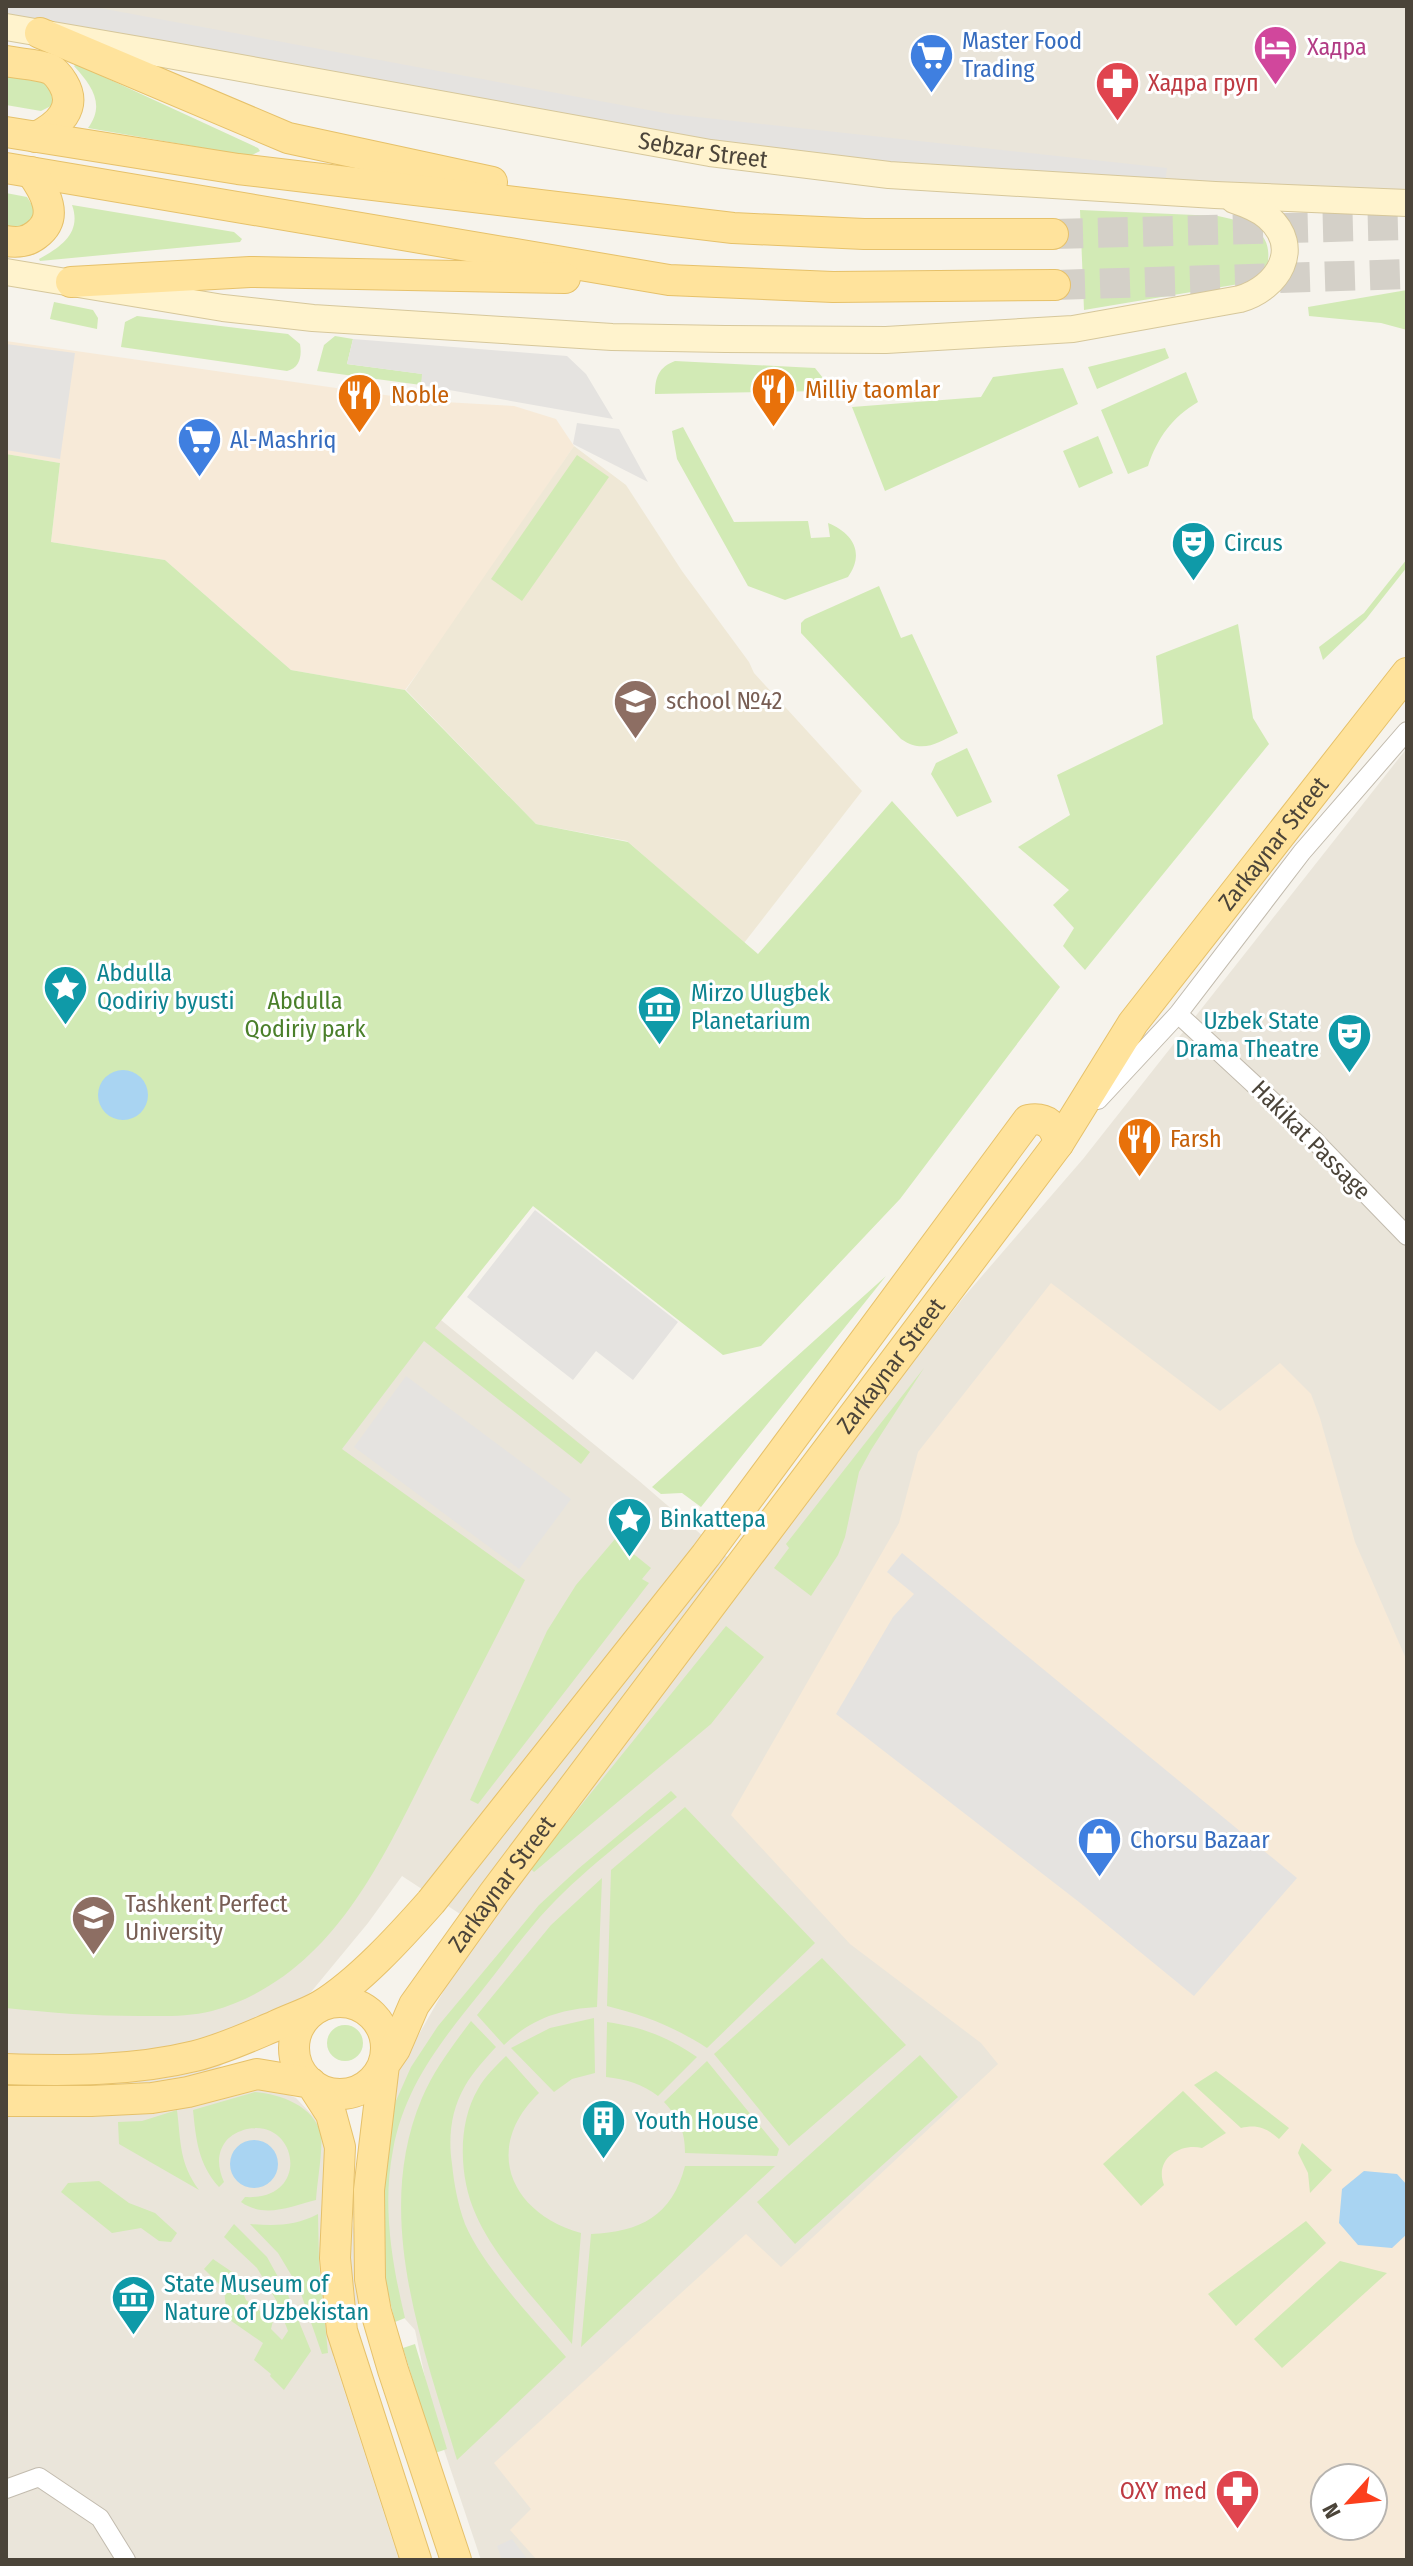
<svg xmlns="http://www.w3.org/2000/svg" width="1413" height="2566" viewBox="0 0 1413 2566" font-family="'Fira Sans Condensed',sans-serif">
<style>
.residential{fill:#eae5da;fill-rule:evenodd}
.commercial{fill:#f7ead8;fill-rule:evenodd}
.education{fill:#efe8d6}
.green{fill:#d2eab5}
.parking{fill:#e5e3e0}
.water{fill:#a9d4f2}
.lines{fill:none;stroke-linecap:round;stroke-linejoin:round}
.primary-tunnel{stroke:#d4d0c8;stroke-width:30;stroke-dasharray:30 15;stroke-linecap:butt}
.street-casing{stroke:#c2bbae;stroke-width:20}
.secondary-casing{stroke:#d6c79b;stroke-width:28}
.primary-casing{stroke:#e6c16a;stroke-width:32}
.street{stroke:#fff;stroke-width:18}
.secondary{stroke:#fff3cd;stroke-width:26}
.primary{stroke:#ffe39c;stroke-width:30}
.labels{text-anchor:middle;stroke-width:6;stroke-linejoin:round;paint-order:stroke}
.shop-label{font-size:24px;fill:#366cbe;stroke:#fff;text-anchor:start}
.hotel-label{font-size:24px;fill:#b23c85;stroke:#fff;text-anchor:start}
.health-label{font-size:24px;fill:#be3a42;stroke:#fff;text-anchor:start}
.street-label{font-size:24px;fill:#4b4439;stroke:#fff}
.food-label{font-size:24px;fill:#c56008;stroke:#fff;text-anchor:start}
.culture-label{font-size:24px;fill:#0d838f;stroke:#fff;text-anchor:start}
.education-label{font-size:24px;fill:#785e54;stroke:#fff;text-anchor:start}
.park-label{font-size:24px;fill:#4a7f2a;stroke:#fff}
</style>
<rect width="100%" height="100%" fill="#f6f3ec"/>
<path class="residential" d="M6,6H1407V203L1063,185Z
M1407,748V2560H481L434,2420L415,2330L370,2280L333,2356L399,2560H6V938L399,1286L638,1480L748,1575L963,1298L1083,1159ZM402,1876L480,1927L381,2101L369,2275L323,2134L314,2117L296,2098L267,2086L190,2091L311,1992L368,1923ZM1325,2478H1373V2526H1325Z"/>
<path class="commercial" d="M6,341L427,401L514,406L556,419L574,446L453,625L405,690L291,670L165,560L51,542L60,463L6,454Z
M1051,1283L1220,1411L1280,1363L1311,1394L1320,1418L1355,1542L1407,1661V2560H537L510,2530L531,2509L494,2463L746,2234L781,2267L998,2064L981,2043L850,1944L731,1815L899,1523L918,1452ZM1325,2478H1373V2526H1325Z"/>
<path class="education" d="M574,446L626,485L682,571L749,662L754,673L862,791L744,943L627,841L536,824L406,690Z"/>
<path class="green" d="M76,64L258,148L260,151L250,156L88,128C106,104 91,85 74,66Z
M6,76L46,83L56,93L53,105L41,111L6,105Z
M6,193L27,197L34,208L32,226L6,229Z
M72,205L234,232L242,239L240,242L40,261L39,259C61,247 82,233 72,205Z
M1080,210L1218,216C1258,224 1279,237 1263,280L1084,310Z
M1407,290V330L1381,323L1309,316L1308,307Z
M54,302L93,310L98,318L97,329L50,319Z
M137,316L288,334L300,344C302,356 300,368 287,371L121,347L125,322Z
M335,336L353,339L347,364L423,374L421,385L317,371L324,345Z
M1165,348L1169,358L1097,389L1088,367Z
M675,361L815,368L823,378L826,391L655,394C655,377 659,367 675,361Z
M1063,368L1078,404L885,491L852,407L981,397L993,377Z
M1186,372L1198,402C1172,417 1157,439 1148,466L1128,474L1101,410Z
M683,427L734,522L808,521L811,538L830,537L828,523C853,533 865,553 848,577L785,600L748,586L677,459L672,431Z
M1098,436L1113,473L1079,488L1063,451Z
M6,454L60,463L51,542L165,560L291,670L405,690L536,824L628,842L758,954L892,801L1060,987L900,1199L761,1346L723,1355L533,1206L435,1328L590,1452L581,1464L424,1341L342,1449L525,1580C495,1640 464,1699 433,1759C382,1860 332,1977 212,2011C188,2017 164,2016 139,2016C94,2016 51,2013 6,2008Z
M577,455L609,477L522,601L491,579Z
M1407,559V567L1366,619L1323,660L1319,647L1364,613Z
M879,586L901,638L912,634L958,733C937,743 923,754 901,739L801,633V623L805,619Z
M1238,624L1253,718L1269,744L1085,970L1063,946L1074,928L1053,905L1069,890L1018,847L1070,815L1057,775L1163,724L1156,656Z
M967,748L992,802L957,817L931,774L936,763Z
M886,1276L701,1507L682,1493L661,1494L652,1487Z
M924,1368L871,1450L859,1472L845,1537L838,1555L811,1596L774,1568L789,1548L786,1544Z
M615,1539L651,1568L642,1579L649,1583L478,1804L470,1800L547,1631L576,1585Z
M726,1626L764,1657L711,1724L534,1872L531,1869L557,1835Z
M671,1791L677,1797C631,1835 580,1872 540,1917C519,1941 500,1968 480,1993C441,2041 404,2088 393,2150C382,2206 392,2264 405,2318L395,2322L383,2272L378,2219L391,2112L411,2067L438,2026L539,1905L578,1869Z
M685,1807L815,1943L707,2048C675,2027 644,2015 607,2006L611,1870Z
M602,1878L597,2007C560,2009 531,2019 504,2045L477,2015L551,1925Z
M822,1958L906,2045L789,2146L714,2054Z
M594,2018L595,2073L572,2079L554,2092L511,2048L550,2028Z
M471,2021L496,2047C485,2059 473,2072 465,2086C451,2110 448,2137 452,2164C454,2184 458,2205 465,2224C483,2267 535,2321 566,2357L457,2460C423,2345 372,2216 422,2098C434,2070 453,2045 471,2021Z
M607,2022C642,2027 668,2037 697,2057L658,2096C642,2084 626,2079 606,2077Z
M327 2043a18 18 0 1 1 36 0a18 18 0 1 1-36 0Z
M920,2055L958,2097L795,2244L757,2202Z
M506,2056L539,2093C482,2148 510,2213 581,2233L572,2344C542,2307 495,2259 476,2215C459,2178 457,2124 478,2089C485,2076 496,2066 506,2056Z
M707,2061L779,2149L777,2156L685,2153C685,2131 679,2118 664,2102Z
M1216,2071L1289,2128L1279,2139C1267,2128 1257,2124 1241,2128L1194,2085Z
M1183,2091L1226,2133L1202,2148C1180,2143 1154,2159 1164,2185L1141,2206L1103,2164Z
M255,2092C280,2094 315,2106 321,2135C323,2150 317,2183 316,2200C291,2206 265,2219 241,2202L245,2197C312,2201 298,2118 247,2129C239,2131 231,2135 226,2141C216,2154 218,2168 224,2182L219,2187C198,2164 196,2139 193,2110Z
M177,2110C181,2142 179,2163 199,2190L119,2144L118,2122L142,2121Z
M1302,2143L1332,2170L1310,2193L1308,2173L1298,2153Z
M685,2166H775L581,2347L591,2234C640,2232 672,2216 685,2166Z
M99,2181L129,2203L155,2213L177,2233L171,2242L159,2241L141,2228L112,2233L61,2192L68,2183Z
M318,2214L319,2263L328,2353L322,2354L299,2288L278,2253L250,2224C275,2226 295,2226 318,2214Z
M1306,2221L1326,2243L1236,2326L1208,2294Z
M234,2224L267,2257L288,2295L311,2351L284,2390L270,2376L271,2374L254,2360L263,2343L227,2318L224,2289L204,2269L213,2259L235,2274L246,2300L273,2321L271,2329L282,2340L288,2331L276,2300L257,2268L224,2237Z
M1340,2261L1387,2273L1282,2368L1254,2339Z
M415,2344L447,2449L435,2453L403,2348Z"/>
<path class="parking" d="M6,6H89L670,114L1167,168L1164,191L889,175L6,28Z
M353,339L567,356L586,374L613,419L421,385L422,374L347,364Z
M6,344L75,353L60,459L6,450Z
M577,423L619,429L648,482L573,444Z
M535,1210L678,1322L633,1380L596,1351L573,1380L467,1297Z
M406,1376L571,1499L519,1569L354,1447Z
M902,1553L1297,1878L1194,1996L1079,1902L836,1714L893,1617L914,1594L887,1572Z
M512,2539L528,2560H502L497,2546Z"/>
<path class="water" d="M98 1095a25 25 0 1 1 50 0a25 25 0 1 1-50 0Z
M230 2164a24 24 0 1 1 48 0a24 24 0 1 1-48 0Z
M1364,2171L1397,2174L1407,2185V2234L1392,2248L1358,2245L1339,2223L1342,2189Z"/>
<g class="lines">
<path class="primary-tunnel" d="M1053,234L1407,225
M1055,285L1407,274"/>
<defs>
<path id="street" d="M1178,1014L1311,1137L1407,1236
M1098,1100L1178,1014L1302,852L1407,731
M6,2489L39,2477L100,2518L126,2560"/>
<g id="secondary">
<path id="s1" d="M6,27L163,54L710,153L889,175L1215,195L1407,203"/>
<path d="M6,272L223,308L313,318L612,337L725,339L886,340L1073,329L1240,299C1278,288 1303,248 1268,217C1259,209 1246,204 1234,200"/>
</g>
<g id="primary">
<path d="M40,33L288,138L492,182"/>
<path d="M6,61C20,64 37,64 50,69C56,72 60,78 63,83C78,108 58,126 36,137"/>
<path d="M6,132L238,169L733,228L864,234H1053"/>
<path d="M6,168L669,280L833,287L1055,285"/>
<path d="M6,241C18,243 27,242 36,235C60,217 45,191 31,172"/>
<path d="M71,282L250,272L565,278"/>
<circle cx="340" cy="2048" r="46"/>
<path d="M6,2069C68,2071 134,2071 195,2056C223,2049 249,2037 275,2026C289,2019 306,2014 320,2006C359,1982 400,1937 431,1902L706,1555L1028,1120C1046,1117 1056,1125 1058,1144"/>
<path d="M6,2101H91L152,2098L188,2092L257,2074L311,2083L331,2114L340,2147L335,2258L342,2331L416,2560"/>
<path id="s2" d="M456,2560L393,2370L376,2312L370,2279L369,2190L384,2065L395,2049L414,2005L494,1893L1058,1144L1133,1023L1407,673"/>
</g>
</defs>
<use href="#street" class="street-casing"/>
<use href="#secondary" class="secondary-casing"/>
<use href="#primary" class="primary-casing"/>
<use href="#street" class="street"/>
<use href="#secondary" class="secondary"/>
<use href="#primary" class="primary"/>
</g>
<defs>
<symbol id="hotel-pin" viewBox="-11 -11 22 30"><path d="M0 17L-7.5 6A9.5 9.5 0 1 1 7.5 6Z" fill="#d1479c" stroke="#fff"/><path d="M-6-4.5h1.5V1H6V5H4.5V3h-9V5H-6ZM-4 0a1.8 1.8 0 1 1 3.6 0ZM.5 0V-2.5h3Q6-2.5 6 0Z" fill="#fff"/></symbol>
<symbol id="supermarket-pin" viewBox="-11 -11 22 30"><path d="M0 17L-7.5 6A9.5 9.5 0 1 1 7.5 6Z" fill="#3f7fe0" stroke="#fff"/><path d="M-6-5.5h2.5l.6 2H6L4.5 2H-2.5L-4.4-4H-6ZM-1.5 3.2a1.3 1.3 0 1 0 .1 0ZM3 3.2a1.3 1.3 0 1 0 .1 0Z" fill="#fff"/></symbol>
<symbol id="pharmacy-pin" viewBox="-11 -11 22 30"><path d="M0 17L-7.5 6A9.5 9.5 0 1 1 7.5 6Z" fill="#e0444e" stroke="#fff"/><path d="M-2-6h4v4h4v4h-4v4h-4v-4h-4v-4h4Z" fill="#fff"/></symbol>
<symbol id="restaurant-pin" viewBox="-11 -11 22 30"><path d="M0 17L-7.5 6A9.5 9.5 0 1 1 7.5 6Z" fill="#e8710a" stroke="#fff"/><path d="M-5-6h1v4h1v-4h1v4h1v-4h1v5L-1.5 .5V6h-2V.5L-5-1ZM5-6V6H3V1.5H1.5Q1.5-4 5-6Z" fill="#fff"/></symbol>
<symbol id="theatre-pin" viewBox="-11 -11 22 30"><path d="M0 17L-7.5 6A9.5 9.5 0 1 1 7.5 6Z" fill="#0f9aa8" stroke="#fff"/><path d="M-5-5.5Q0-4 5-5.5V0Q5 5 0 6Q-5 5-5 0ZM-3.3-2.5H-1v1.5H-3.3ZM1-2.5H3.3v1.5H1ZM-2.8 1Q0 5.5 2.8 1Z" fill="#fff"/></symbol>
<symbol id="school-pin" viewBox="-11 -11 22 30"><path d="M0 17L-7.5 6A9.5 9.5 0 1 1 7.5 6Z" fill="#8d6e63" stroke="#fff"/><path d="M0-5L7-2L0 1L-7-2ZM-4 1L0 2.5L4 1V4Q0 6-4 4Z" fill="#fff"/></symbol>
<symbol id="sight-pin" viewBox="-11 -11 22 30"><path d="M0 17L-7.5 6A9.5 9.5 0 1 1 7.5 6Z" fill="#0f9aa8" stroke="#fff"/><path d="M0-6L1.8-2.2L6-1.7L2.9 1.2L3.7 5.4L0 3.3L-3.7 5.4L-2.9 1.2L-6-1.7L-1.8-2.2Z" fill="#fff"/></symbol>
<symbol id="museum-pin" viewBox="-11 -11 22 30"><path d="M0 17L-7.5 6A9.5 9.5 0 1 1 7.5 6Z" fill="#0f9aa8" stroke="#fff"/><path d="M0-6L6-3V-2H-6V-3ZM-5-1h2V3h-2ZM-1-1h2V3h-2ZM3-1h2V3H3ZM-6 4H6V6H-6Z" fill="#fff"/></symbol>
<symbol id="shop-pin" viewBox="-11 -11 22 30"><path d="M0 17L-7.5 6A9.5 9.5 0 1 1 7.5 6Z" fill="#3f7fe0" stroke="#fff"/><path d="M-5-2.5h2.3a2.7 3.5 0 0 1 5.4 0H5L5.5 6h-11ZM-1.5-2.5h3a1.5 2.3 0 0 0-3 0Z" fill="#fff"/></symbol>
<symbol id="university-pin" viewBox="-11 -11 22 30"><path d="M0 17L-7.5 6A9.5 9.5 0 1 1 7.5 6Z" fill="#8d6e63" stroke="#fff"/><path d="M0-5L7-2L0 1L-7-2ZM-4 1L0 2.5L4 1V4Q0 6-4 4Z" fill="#fff"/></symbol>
<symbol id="building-pin" viewBox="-11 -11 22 30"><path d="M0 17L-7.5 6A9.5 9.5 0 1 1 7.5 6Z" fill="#0f9aa8" stroke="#fff"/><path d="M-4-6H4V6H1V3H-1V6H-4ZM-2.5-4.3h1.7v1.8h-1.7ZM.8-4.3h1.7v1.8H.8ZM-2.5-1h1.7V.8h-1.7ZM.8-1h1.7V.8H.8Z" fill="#fff"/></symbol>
</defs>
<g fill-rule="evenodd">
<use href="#hotel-pin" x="1250" y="22" width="51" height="69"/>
<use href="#supermarket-pin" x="906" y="30" width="51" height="69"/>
<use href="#pharmacy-pin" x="1092" y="58" width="51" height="69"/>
<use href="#restaurant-pin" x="748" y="364" width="51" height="69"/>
<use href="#restaurant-pin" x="334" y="370" width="51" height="69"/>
<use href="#supermarket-pin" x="174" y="414" width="51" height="69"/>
<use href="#theatre-pin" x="1168" y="518" width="51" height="69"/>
<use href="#school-pin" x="610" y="676" width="51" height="69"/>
<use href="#sight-pin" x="40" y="962" width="51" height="69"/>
<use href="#museum-pin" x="634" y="982" width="51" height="69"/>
<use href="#theatre-pin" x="1324" y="1010" width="51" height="69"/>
<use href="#restaurant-pin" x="1114" y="1114" width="51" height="69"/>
<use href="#sight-pin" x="604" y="1494" width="51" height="69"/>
<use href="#shop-pin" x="1074" y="1814" width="51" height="69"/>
<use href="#university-pin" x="68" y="1892" width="51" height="69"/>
<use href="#building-pin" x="578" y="2096" width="51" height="69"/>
<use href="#museum-pin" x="108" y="2272" width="51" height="69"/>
<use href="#pharmacy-pin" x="1212" y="2466" width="51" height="69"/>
</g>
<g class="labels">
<g class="shop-label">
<text x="962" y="49">Master Food<tspan x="962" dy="28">Trading</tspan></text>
<text x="230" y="448">Al-Mashriq</text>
<text x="1130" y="1848">Chorsu Bazaar</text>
</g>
<g class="hotel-label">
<text x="1307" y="55">Хадра</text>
</g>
<g class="health-label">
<text x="1148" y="91">Хадра груп</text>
<text x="1207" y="2499" text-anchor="end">OXY med</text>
</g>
<g class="street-label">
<text dy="8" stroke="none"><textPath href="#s1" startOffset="708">Sebzar Street</textPath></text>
<text dy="8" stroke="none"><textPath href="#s2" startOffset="2022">Zarkaynar Street</textPath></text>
<text transform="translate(1311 1140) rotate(45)" y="8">Hakikat Passage</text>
<text dy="8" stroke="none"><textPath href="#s2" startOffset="1374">Zarkaynar Street</textPath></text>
<text dy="8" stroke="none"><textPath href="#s2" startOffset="726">Zarkaynar Street</textPath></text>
</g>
<g class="food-label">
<text x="805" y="398">Milliy taomlar</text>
<text x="391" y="403">Noble</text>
<text x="1170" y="1147">Farsh</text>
</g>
<g class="culture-label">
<text x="1224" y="551">Circus</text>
<text x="97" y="981">Abdulla<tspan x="97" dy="28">Qodiriy byusti</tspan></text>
<text x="691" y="1001">Mirzo Ulugbek<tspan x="691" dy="28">Planetarium</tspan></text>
<text x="1319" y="1029" text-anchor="end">Uzbek State<tspan x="1319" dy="28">Drama Theatre</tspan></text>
<text x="660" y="1527">Binkattepa</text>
<text x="635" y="2129">Youth House</text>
<text x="164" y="2292">State Museum of<tspan x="164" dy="28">Nature of Uzbekistan</tspan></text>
</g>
<g class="education-label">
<text x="666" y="709">school №42</text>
<text x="125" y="1912">Tashkent Perfect<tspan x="125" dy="28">University</tspan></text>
</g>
<g class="park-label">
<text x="305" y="1009">Abdulla<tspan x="305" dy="28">Qodiriy park</tspan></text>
</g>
</g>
<rect width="1413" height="2566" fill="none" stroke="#4b4439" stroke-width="16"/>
<g transform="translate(1349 2502) rotate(243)"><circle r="38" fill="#ffffff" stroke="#b7b4b0" stroke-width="2"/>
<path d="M0-6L14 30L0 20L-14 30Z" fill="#fc3f1d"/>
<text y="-12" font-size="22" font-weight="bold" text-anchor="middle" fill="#4b4439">N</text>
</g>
</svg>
